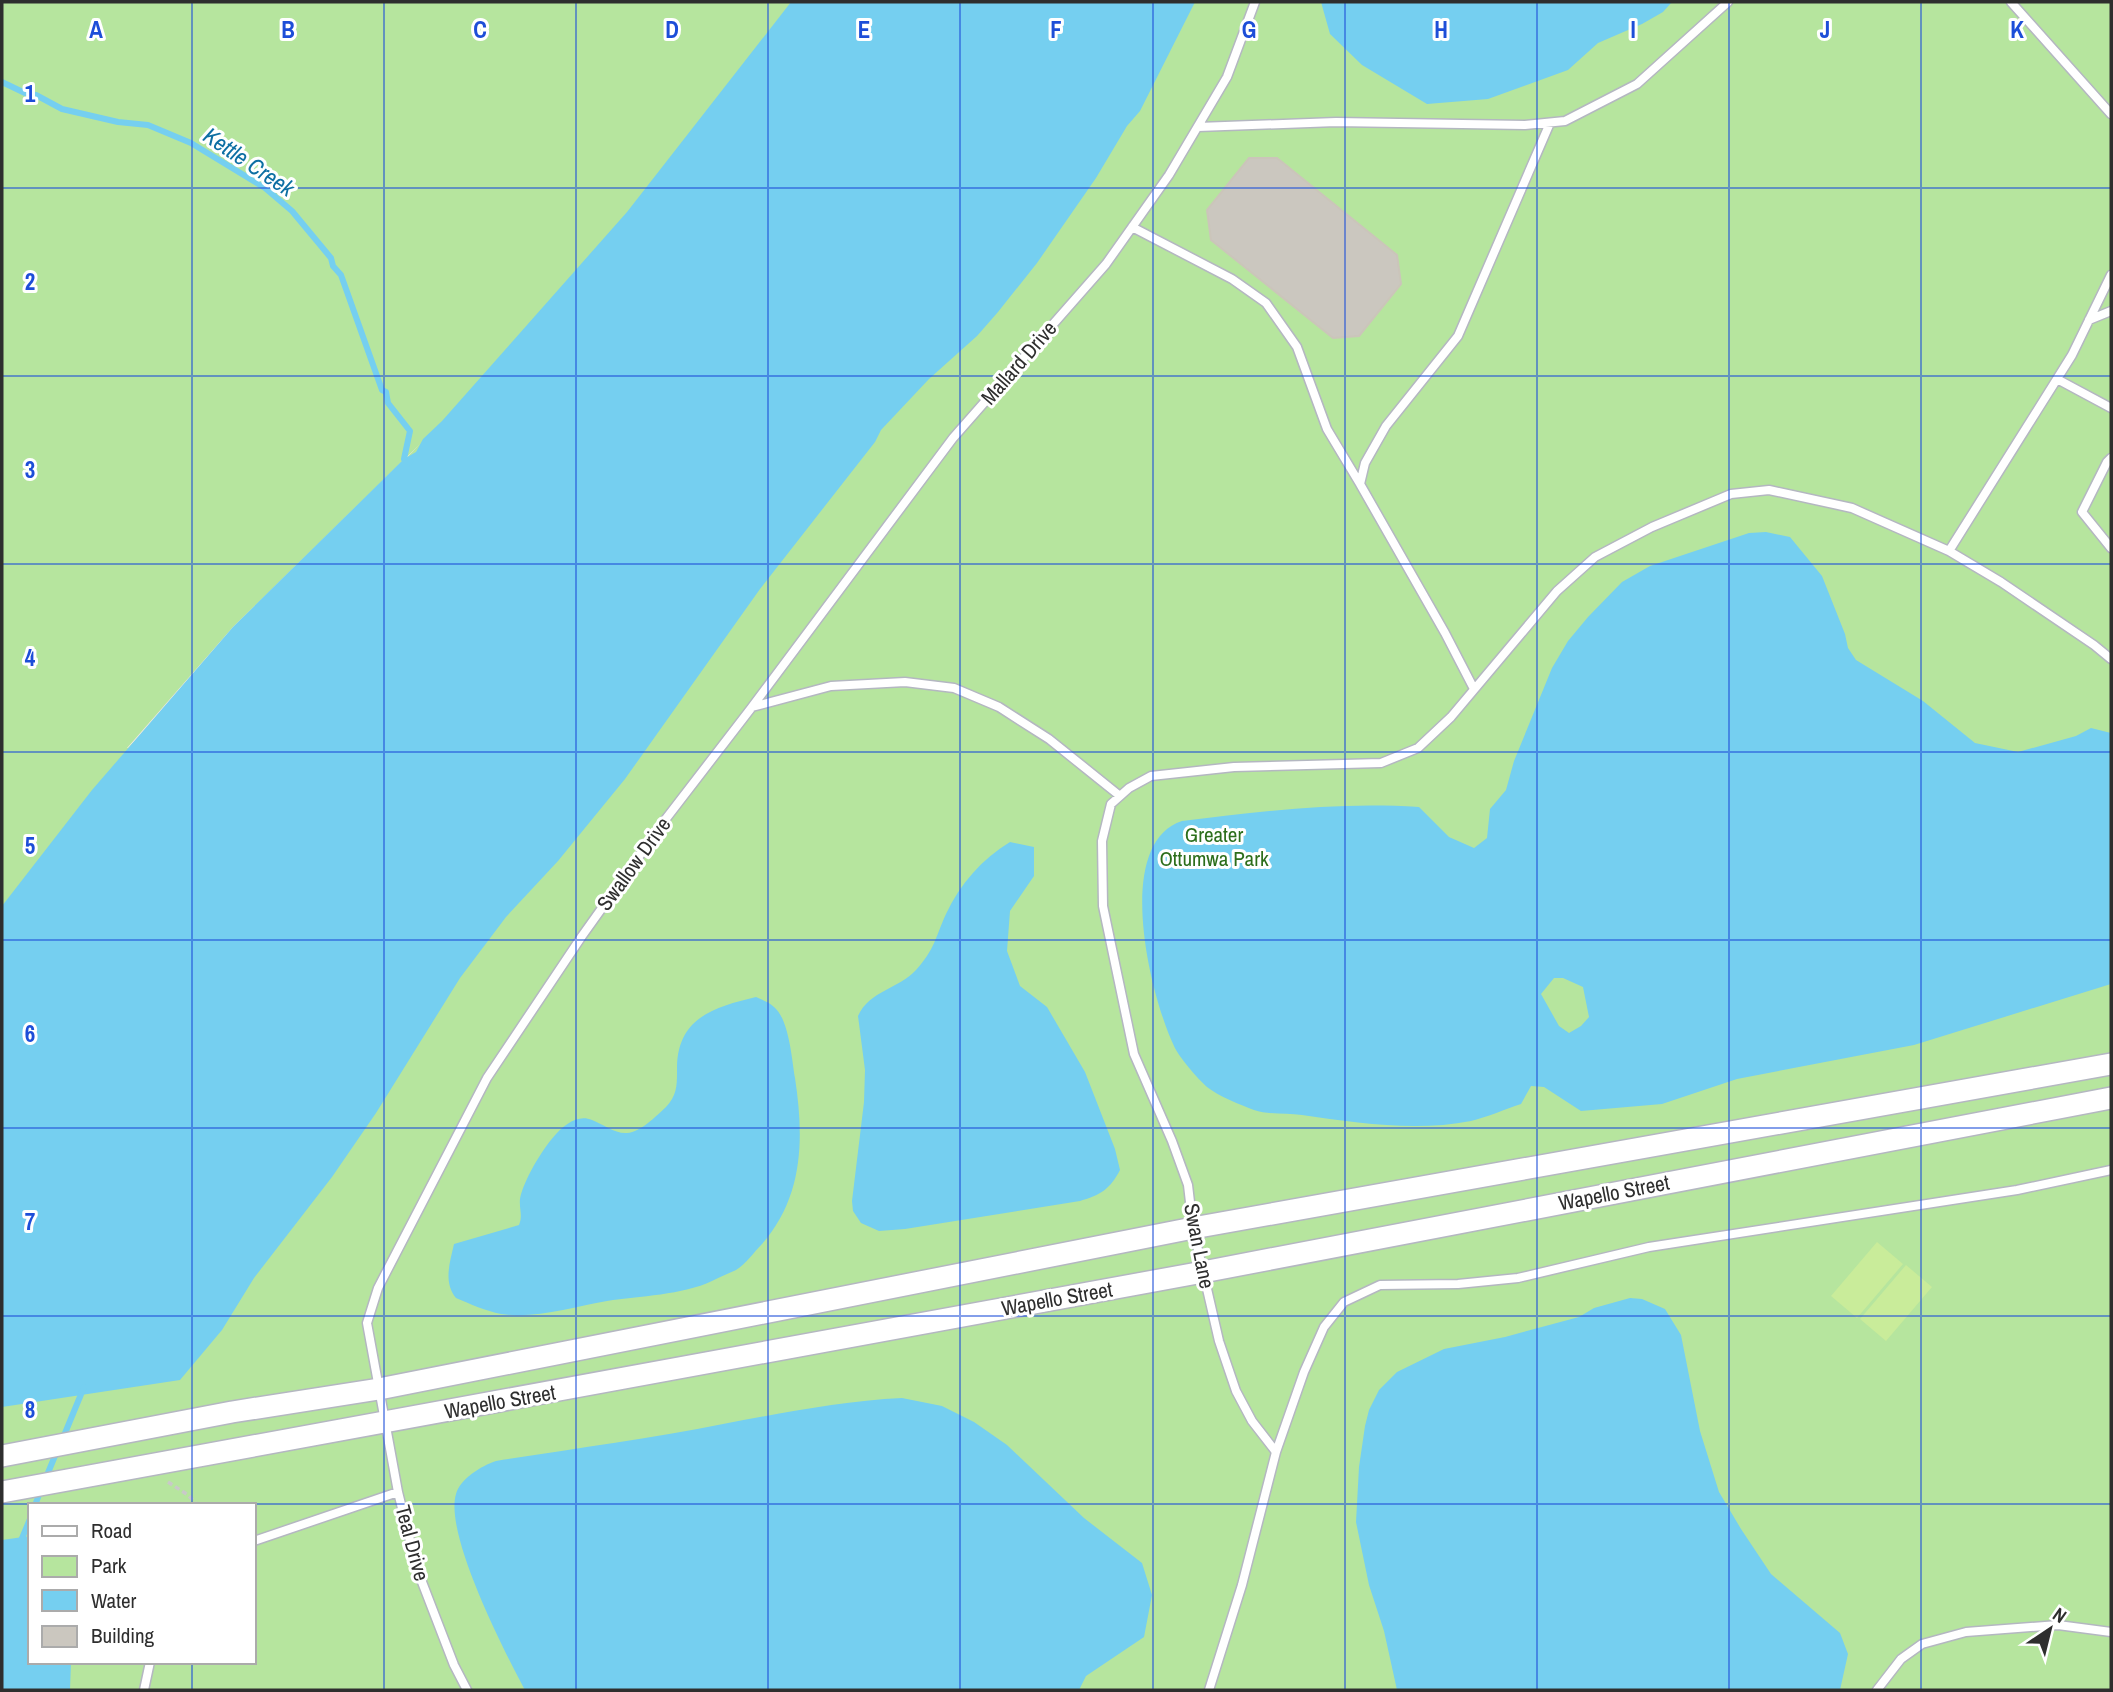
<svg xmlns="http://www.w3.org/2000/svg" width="2113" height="1692" viewBox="0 0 2113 1692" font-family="'Archivo Narrow',sans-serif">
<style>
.green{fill:#b6e59e;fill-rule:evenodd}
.pitch{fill:#c9ec9a}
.water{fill:#75cff0;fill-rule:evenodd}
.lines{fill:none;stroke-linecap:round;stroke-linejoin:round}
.stream{stroke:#75cff0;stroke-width:6}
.building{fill:#cbc7bf;stroke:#cbc5ba;stroke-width:2}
.lane-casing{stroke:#b4b7c1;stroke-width:11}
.secondary-casing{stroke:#b4b7c1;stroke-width:24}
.path{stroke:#c9c9c9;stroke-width:3.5;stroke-dasharray:5 3.5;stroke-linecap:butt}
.lane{stroke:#fff;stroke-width:8}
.secondary{stroke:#fff;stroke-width:21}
.grid{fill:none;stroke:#1d4ed8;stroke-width:2;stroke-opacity:0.55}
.labels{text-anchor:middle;stroke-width:6;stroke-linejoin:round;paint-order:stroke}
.street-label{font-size:21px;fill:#2e2e2e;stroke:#fff}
.park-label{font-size:21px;fill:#2c6e1b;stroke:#fff}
.water-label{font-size:23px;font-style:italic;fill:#0d6fa3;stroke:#fff}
.grid-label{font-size:23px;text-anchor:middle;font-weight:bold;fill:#1d4ed8;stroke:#fff;stroke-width:6;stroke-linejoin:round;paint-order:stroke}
</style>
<rect width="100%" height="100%" fill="#efe9e1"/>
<path class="green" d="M2,2H2111V1690H2ZM420,444L128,748H127L233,627ZM30,1505H254V1662H30Z"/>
<path class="pitch" d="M1877,1242L1903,1264L1857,1318L1831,1296Z
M1906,1265L1932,1287L1886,1341L1860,1319Z"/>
<path class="water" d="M791,2H1195L1140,111L1127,126L1096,178L1037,263L998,312L977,336L929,379L881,430L875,442L760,589L625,779L558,861L506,917L460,978L376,1113L332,1177L254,1278L222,1330L180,1380L2,1407V906L92,790L233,627L404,459L416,452L423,439L442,421L627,212Z
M1321,2H1672L1663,12L1642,24L1598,43L1568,70L1488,99L1427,104L1362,65L1330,34Z
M1766,532L1790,537L1822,576L1845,634L1848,648L1856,660L1923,701L1975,743L2018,752L2076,736L2091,728L2111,733V984L1914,1045L1737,1079L1662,1104L1581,1111L1544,1087L1531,1086L1521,1104C1505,1109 1488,1117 1471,1121C1416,1132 1357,1123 1302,1115C1287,1113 1269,1115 1254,1110C1241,1105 1218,1096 1207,1087C1198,1079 1178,1056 1174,1046C1151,998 1112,844 1182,821C1263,811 1337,802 1419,807L1449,837L1474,848L1487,838L1490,809L1506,790L1514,761L1552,668L1568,641L1588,617L1622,582L1650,566L1749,533ZM1554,978H1563L1583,987L1589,1017L1581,1026L1569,1033L1559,1026L1541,994Z
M1010,842L1034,847V876L1010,911L1007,951L1020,986L1047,1007L1085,1072L1115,1149L1120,1170C1110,1189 1101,1195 1080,1201L905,1229L879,1231L861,1223L853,1211L852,1201L864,1102L865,1070L858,1016C870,990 899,989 916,970C935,949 935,938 946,914C960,884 982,859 1010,842Z
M756,997C762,1000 769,1002 774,1007C789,1019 792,1060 795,1078C804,1137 804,1196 762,1244C754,1252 746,1264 736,1270C728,1274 719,1277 712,1281C683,1295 639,1296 607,1301C573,1307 535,1319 501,1314C486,1311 470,1304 456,1298C443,1282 450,1262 454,1244L519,1225C523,1216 519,1208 520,1199C521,1191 528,1176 532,1169C542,1151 567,1109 592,1120C603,1124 615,1134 627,1133C641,1132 656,1116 666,1107C678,1095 677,1082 677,1067C678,1017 715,1007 756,997Z
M1630,1298L1642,1299L1665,1309L1681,1335L1700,1431L1719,1492L1741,1529L1771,1574L1840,1633L1848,1654L1840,1690H1397L1384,1631L1369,1585L1356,1522L1359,1467L1365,1426L1369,1410L1379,1390L1397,1372L1444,1349L1505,1337L1579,1317L1594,1308Z
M902,1398L942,1406L974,1422L1007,1445L1084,1518L1142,1563L1152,1595L1144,1637L1086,1676L1079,1690H525C505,1653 444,1534 456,1494C460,1479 481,1466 496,1461C571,1449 647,1439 723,1424C782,1413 841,1401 902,1398Z
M30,1536V1662H71L70,1690H2V1540Z"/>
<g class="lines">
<path class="stream" d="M2,82L27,94L36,95L62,109L118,122L148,125L191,143L265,188L292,211L331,258L333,266L341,275L382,390L386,392L388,403L410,431L404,459L410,462
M63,1438L84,1387
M45,1480L57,1451
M35,1505L41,1490
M20,1543L30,1519"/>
</g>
<path class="building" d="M1249,158H1277L1397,255L1401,284L1359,336L1333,338L1211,240L1207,210Z"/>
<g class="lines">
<defs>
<path id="lane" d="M2011,2L2111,114
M1198,127L1336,122L1525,125L1565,121L1637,84L1728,2
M1132,227L1232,279L1266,303L1297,347L1327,429L1360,484
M2089,320L2111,311
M2057,379L2111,408
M2111,458L2107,462L2082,512L2111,548
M1949,551L2072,355L2111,275
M1474,689L1445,633L1360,484L1365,463L1386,426L1458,336L1550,123
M752,707L953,438L1106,264L1169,175L1227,77L1255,2
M1276,1452L1304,1372L1324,1327L1344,1302L1380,1285L1458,1284L1518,1278L1649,1247L2017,1190L2111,1170
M254,1541L398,1492
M144,1690L150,1662
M467,1690L454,1665L417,1569L398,1492L367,1323L378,1288L487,1078L582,936L665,820L752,707L831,686L905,682L954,688L999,707L1049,739L1120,796
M1209,1690L1242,1585L1276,1452L1252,1421L1236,1391L1219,1341L1193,1228L1188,1185L1172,1141L1134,1054L1103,906L1102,841L1111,804L1129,788L1151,776L1234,767L1381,763L1418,748L1451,717L1557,591L1595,557L1652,527L1731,494L1769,490L1852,508L1949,551L2001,582L2094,645L2111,659
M1877,1690L1901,1659L1922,1644L1966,1632L2058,1625L2111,1632"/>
<path id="secondary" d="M2,1456L232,1412L379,1389L1193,1228L2111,1064
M2,1492L1203,1272L2111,1098"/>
</defs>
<use href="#lane" class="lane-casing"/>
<use href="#secondary" class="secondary-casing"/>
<path class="path" d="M168,1482L188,1495L197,1505"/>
<use href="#lane" class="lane"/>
<use href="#secondary" class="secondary"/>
</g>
<path class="grid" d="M192,2V1505M384,2V1690M576,2V1690M768,2V1690M960,2V1690M1153,2V1690M1345,2V1690M1537,2V1690M1729,2V1690M1921,2V1690M2,188H2111M2,376H2111M2,564H2111M2,752H2111M2,940H2111M2,1128H2111M2,1316H2111M2,1504H2111M192,1662V1690"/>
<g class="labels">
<g class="street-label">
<text transform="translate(1019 363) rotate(-49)" y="7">Mallard Drive</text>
<text transform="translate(634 864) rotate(-54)" y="7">Swallow Drive</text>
<text transform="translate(1614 1193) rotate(-11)" y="7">Wapello Street</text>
<text transform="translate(1199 1246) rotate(79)" y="7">Swan Lane</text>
<text transform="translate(1057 1299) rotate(-10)" y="7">Wapello Street</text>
<text transform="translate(500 1402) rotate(-10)" y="7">Wapello Street</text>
<text transform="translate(412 1543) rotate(75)" y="7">Teal Drive</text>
</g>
<g class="park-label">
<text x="1214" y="842">Greater<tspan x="1214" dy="24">Ottumwa Park</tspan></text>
</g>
<g class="water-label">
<text transform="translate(249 162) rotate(34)" y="8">Kettle Creek</text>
</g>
</g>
<g class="grid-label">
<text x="96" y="38">A</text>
<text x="288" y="38">B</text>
<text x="480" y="38">C</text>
<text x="672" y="38">D</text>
<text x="864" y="38">E</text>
<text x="1056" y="38">F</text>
<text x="1249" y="38">G</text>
<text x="1441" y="38">H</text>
<text x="1633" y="38">I</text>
<text x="1825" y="38">J</text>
<text x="2017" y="38">K</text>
<text x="30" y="102">1</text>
<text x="30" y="290">2</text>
<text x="30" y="478">3</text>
<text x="30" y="666">4</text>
<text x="30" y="854">5</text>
<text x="30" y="1042">6</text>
<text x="30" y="1230">7</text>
<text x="30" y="1418">8</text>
</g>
<rect width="2113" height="1692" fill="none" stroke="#2e2e2e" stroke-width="7"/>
<rect x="28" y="1503" width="228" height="161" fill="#ffffff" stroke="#ababab" stroke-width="2"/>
<rect x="42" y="1526" width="35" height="10" fill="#ffffff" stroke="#ababab" stroke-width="2"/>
<text x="91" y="1538" font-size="21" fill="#2e2e2e">Road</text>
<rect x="42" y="1556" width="35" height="21" fill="#b6e59e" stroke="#ababab" stroke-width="2"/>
<text x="91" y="1573" font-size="21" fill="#2e2e2e">Park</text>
<rect x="42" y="1590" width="35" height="21" fill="#75cff0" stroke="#ababab" stroke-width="2"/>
<text x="91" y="1608" font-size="21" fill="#2e2e2e">Water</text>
<rect x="42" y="1626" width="35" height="21" fill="#cbc7bf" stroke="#ababab" stroke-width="2"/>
<text x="91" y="1643" font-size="21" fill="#2e2e2e">Building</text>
<g transform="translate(2050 1629) rotate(35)" stroke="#ffffff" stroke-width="5" paint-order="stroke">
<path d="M0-5L12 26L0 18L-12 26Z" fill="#2e2e2e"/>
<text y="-10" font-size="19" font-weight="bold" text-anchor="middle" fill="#2e2e2e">N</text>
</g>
</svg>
